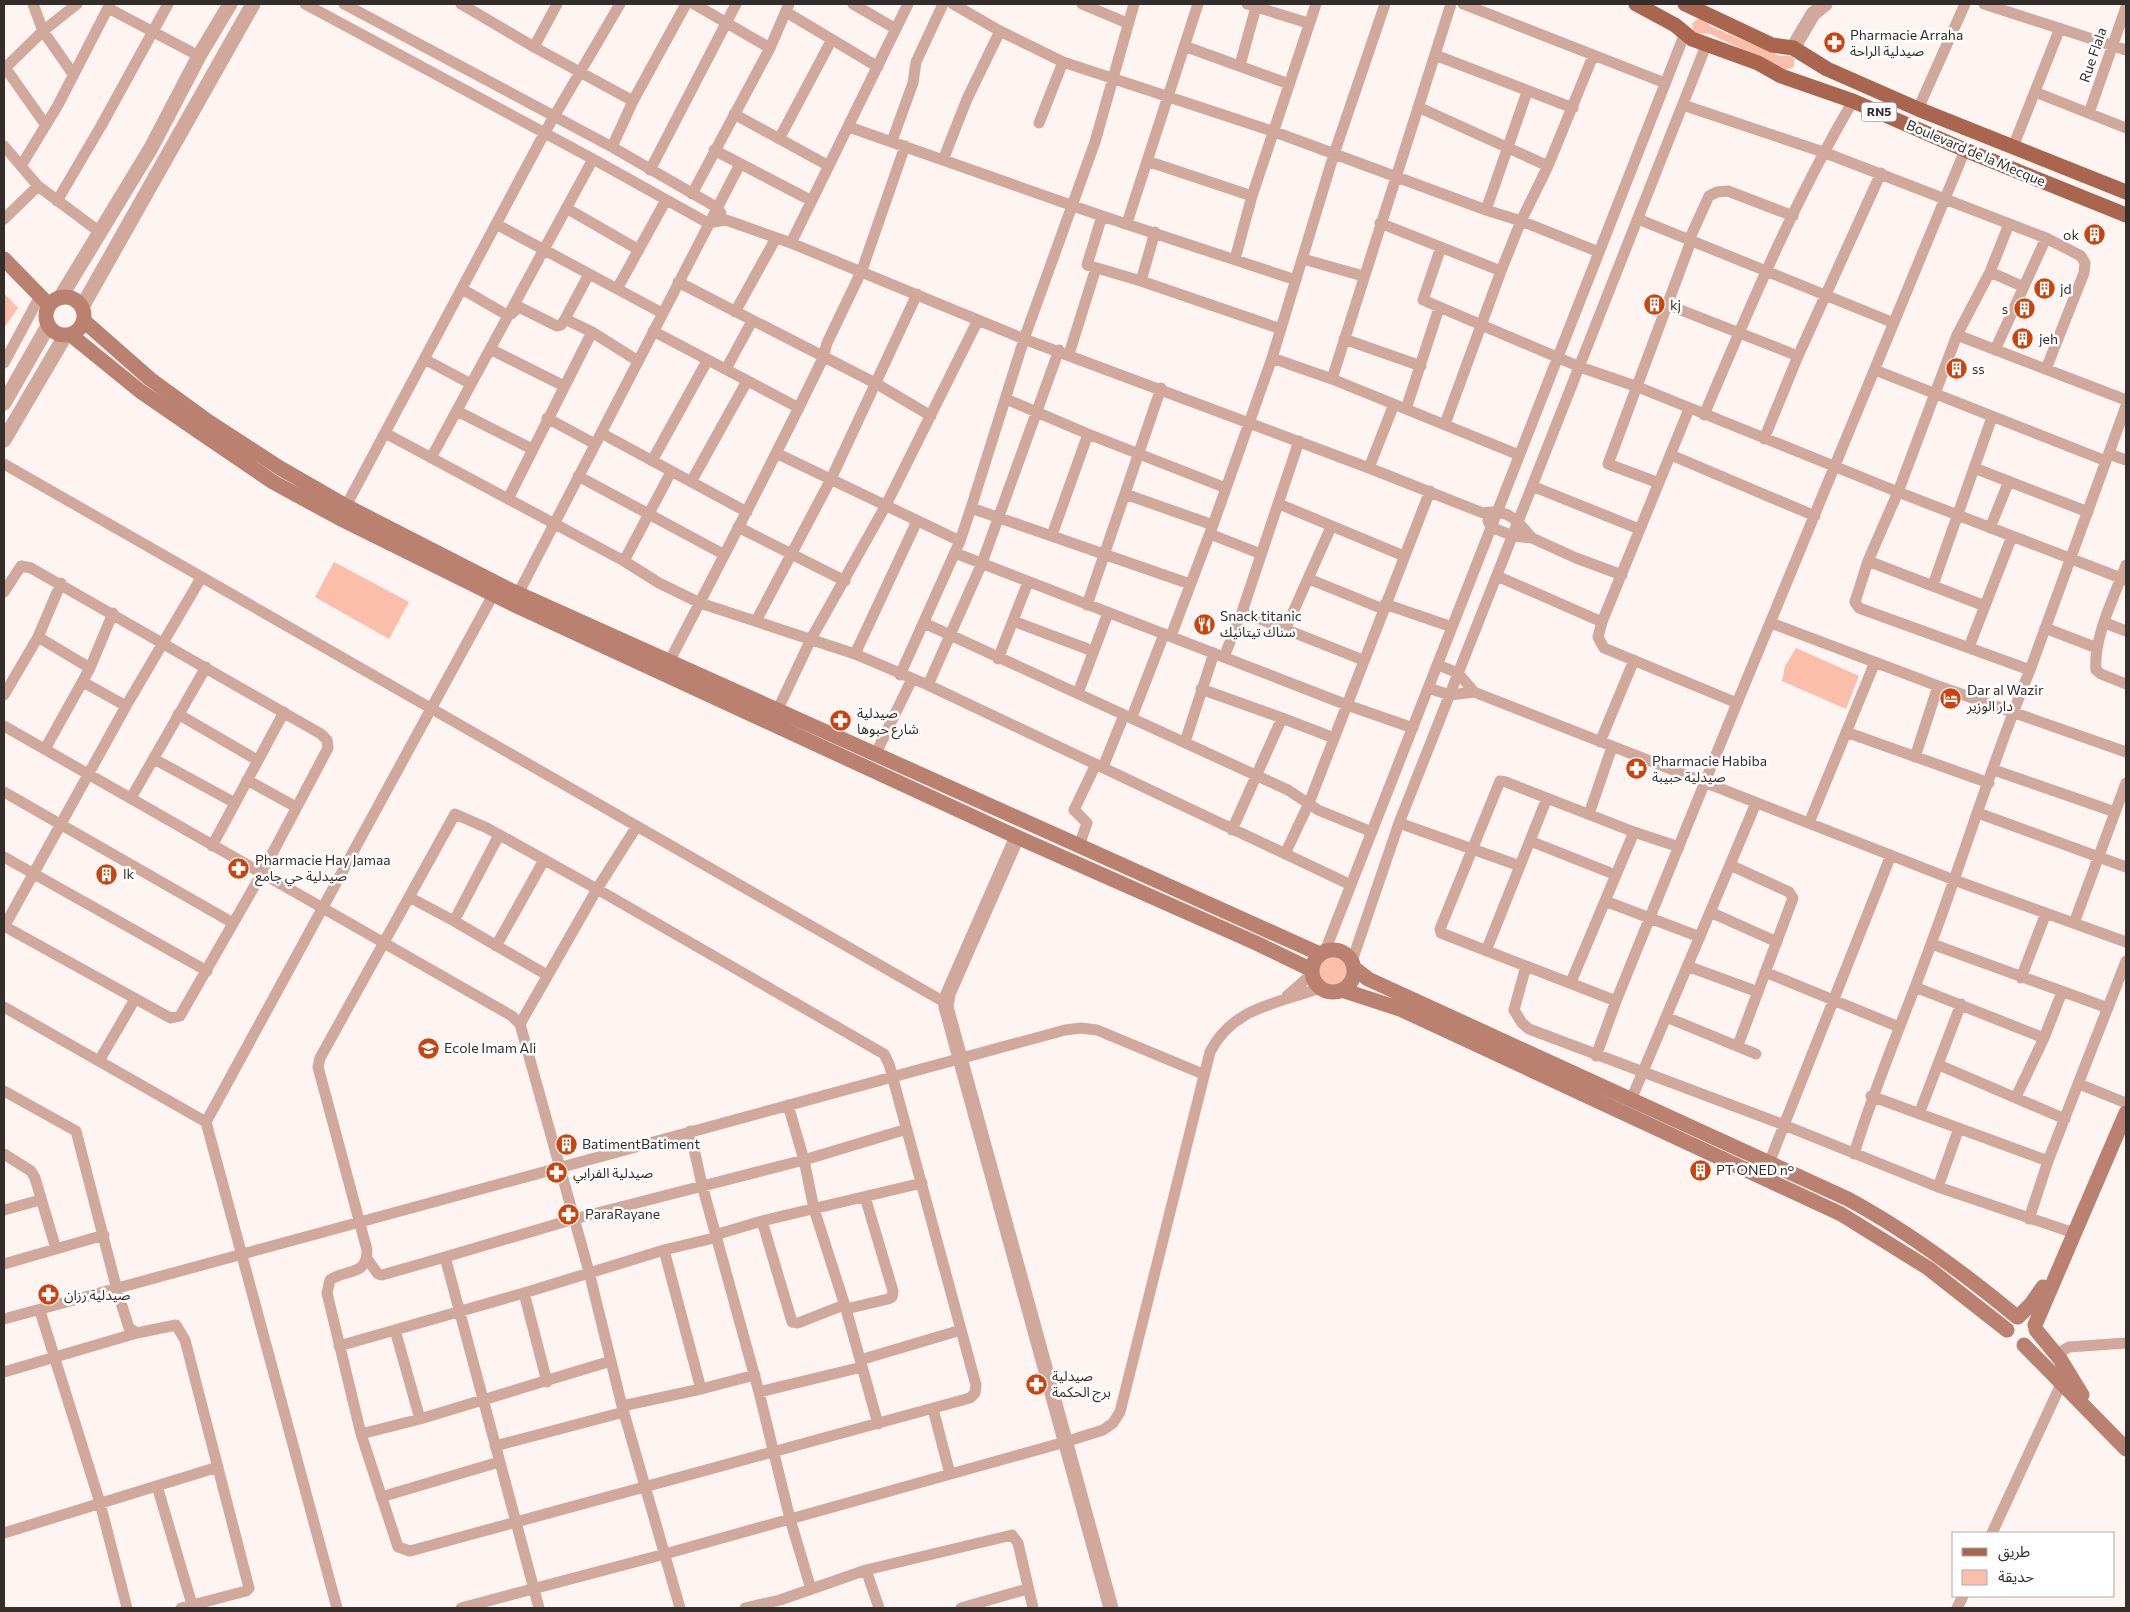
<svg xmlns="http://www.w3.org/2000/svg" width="2130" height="1612" viewBox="0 0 2130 1612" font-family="Commissioner,'Noto Sans Arabic',sans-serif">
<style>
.green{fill:#fbbeab}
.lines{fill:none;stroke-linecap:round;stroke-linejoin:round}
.minor{stroke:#d0a89c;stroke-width:11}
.tertiary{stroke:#d0a89c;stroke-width:15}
.secondary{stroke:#ba8170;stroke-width:15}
.primary{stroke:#aa654f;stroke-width:15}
.labels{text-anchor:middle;stroke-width:5;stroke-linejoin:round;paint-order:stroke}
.shield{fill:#fff;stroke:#706c6b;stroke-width:1}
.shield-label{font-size:12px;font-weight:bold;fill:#332d2b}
.poi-label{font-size:14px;fill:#332d2b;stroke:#fff;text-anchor:start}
.street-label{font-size:14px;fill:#332d2b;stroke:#fff}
</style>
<rect width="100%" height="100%" fill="#fef4f1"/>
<path class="green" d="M1700,18L1712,27L1780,56H1791L1794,59V67L1785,70L1710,34L1697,33L1693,30L1692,23Z
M4,293L18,308L4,328Z
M334,562L409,602L389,639L315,597Z
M1796,648L1859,676L1846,709L1782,681L1785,666Z
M1316 974a16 16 0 1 1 32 0a16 16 0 1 1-32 0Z"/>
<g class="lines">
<path class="minor" d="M33,4L43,31L73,74
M305,4L593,159L708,223L726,220L791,243L1024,339L1369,468L1483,513C1508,508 1517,520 1532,538
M344,4L612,147L716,207L721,213
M461,4L534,47L633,101
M694,4L770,48
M853,4L896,29
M953,4L1000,31L1063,62L1275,132L1486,210L1521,221L1599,252
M1082,4L1127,23
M1247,4L1308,23
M1463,4L1665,83
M1984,4L2126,50
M108,8L199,56
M786,12L878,67
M1184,46L1289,84
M534,47L557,4
M1435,55L1573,108
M1240,65L1256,7
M4,66L45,124
M4,69L43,31L77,4
M2035,92L2126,128
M1683,105L1823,152L2046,238L2081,256L2085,263L2084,273L2046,369
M1418,107L1548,166
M1918,109L1965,4
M2089,113L2126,7
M734,114L829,166
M1039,123L1063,62
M849,127L1102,216L1296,280
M779,139L831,41
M892,141L913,83L916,62L943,4
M4,146L38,186L101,233
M612,147L633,101L686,4
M2013,147L2060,28
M714,150L810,200
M943,160L967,99L1000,31
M1147,161L1252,196
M21,166L58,105L110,4
M650,170L736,4
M692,194L770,48L789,4
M57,201L101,126L168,4
M566,208L639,250
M1486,210L1527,92
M1102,216L1087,265L1141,281L1281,329
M4,219L38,186
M1638,219L1894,323
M1127,223L1198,4
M1380,223L1501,271
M496,224L662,313
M2009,224L1990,272L1957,335L1898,492L1868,561L1855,602L1859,608L2030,670
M1689,240L1709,196L1717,192L1728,191L1793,216
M791,243L908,4
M1441,247L1423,300L1580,367L1638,387L1898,492L2126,580
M1235,259L1252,196L1316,4
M1303,259L1363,276
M1990,272L2024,287
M1141,281L1155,232
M678,282L877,384L931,416
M462,289L507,315L511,314L519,307L557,326L561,325L565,319L589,274
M617,289L666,200
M1668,305L1798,356
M735,312L776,238
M565,319L592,332L638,361
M653,331L799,408
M1957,335L2126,400
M1344,339L1421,366
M490,349L564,386
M1995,350L2046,238
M1069,354L1096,268
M1272,358L1332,379L1519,455
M426,360L471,384
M4,363L40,296
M726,369L752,321
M1875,370L2106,461
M1332,379L1451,4
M1006,399L1088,434L1226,488
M1406,409L1439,308
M1689,409L1602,622L1598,637L1604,648L1737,703
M457,411L532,449
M1704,415C1749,309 1794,201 1853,101
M547,418L595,444
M1445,424L1501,271L1521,221L1548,166L1593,56
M385,433L624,561L659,583L700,603L855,654L928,685L1351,885
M601,433L747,512
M1764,439L1798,356L1881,173
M778,454L960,541
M2109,454L2126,460
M1671,455L1815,516
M431,458L593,159
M652,461L707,361
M4,464L946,1003
M1369,468L1394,404
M1974,468L2088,512
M578,476L723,554
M691,482L747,381
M1659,483L1608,464L1691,241
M1532,486L1639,529
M1125,494L1213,525
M508,499L592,332
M1279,504L1404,556
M346,506L545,132L620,4
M971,508L1190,584
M1488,521L1491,527L1513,536L1532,538L1576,558L1622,575
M738,527L845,581
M1990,528L2009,481
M1210,534L1261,554
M1052,535L1088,434
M955,553L1347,705L1413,728
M624,561L671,472
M1868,561L1985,606
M2126,565C2115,595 2093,638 2096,670L2101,674L2126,684
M1497,576L1602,622
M1309,579L1383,609
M1933,585L1992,417
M4,592L21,566L31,568L321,734L327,740L328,748L262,873L180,1016L171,1018L165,1015L4,926
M518,594L740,164
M1385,604L1452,627
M1087,605L1161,388
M1242,612L1363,660
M756,621L831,479L917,294
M1013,621L1093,651
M924,623L1288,790L1318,810L1372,832
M1771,623L1938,686L2126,752
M2105,623L2126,631
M1286,628L1331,527
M2045,628L2097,648
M1171,636L1213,525L1272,358L1334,154L1385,4
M38,637L90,668
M1969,647L2012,536
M855,654L917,521
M1224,657L1242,612L1299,441
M998,659L1028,582
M670,660C722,560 774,460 823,358L827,343L862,270L905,146
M1438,665L1458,673L1474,692L1954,880L2126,942
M900,675L960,541L971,508L1024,339L1095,142L1134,4
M83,682L126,706
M928,685L982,563L1059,350
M1428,688L1450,695L1474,692
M1201,689L1282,718L1232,830
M1078,693L1108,613
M4,695L38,637L61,583
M778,709L811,639L886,505L978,320
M178,714L257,760
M1132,717L1164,634
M1282,718L1334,738
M4,726L512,1016L520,1024L589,1272L622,1406L680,1608
M1846,732L1989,783
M1185,742L1214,653
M1600,742L1634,660
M45,749L90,668L113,613
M876,753L912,679
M1915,757L1938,686
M154,759L235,803
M1103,767L1124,715
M1994,770L2115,812
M247,780L296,807
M4,792L233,923
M131,798L206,667
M1978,813L2126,867
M455,814L487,828L597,889L884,1054L889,1064L976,1385L975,1393L970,1398L410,1551L398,1547L361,1434L327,1293L330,1280C347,1268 367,1277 367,1250L318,1067L320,1058Z
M1589,814L1612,747
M1399,823L1520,866
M1809,823L1875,662
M1530,841L1616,875
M212,846L284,712
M1079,846L1087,823L1074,810L1096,764
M1285,854L1309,803L1430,491
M4,857L207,971
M1730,865L1789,892L1793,898L1738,1045
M409,897L454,921L547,975
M1605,901L1700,937
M1710,912L1777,942
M454,921L499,835
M2074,923L2126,783
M4,927L126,706L201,578
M1932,944L2108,1008
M496,946L544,860
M1325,951L1685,33
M1486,951L1547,798
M1352,961L1399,823L1707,43
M1526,966L1514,1010L1522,1023L1529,1029L1784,1125L1938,1187L2074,1233
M1687,966L1758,992
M1765,972L1899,1027
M2021,978L2046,913
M1571,982L1634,832
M1915,987L2044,1038
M1287,996L1312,974
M1616,1001L1441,933L1440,929L1500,781L1506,782L1634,832L1679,847
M4,1007L206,1122
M1666,1017L1756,1054
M520,1024L597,889L637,826
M1596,1056L1616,1001L1737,703L1965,150
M99,1061L135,999
M1939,1065L2065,1119
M2079,1084L2126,1103
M4,1091L76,1131L117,1290L129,1328L137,1333L176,1325L185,1340L249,1588L246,1591L181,1608
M1871,1096L2048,1161
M2016,1097L2044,1038L2062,992
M1631,1100L1756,803
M788,1105L804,1160L814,1209L846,1309L878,1424
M1919,1114L1961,1004
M690,1131L702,1185L759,1392L790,1519L811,1589
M4,1154L31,1171L35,1178L56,1249
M1854,1154C1876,1082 1906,1014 1931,944C1965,853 1993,759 2030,670L2126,406
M1769,1163L1891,855
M1938,1187L1959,1128
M4,1210L40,1200
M2029,1219L2048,1161L2126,961
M718,1234L762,1221
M367,1259L378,1274L382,1275L445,1257
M4,1264L104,1235
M844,1305L798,1323L792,1322L762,1221L922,1183
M846,1309L888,1299L892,1297L893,1291L865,1197
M40,1311L100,1503L127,1608
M4,1319L1065,1030L1081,1028L1097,1030L1203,1074
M395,1330L420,1419
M339,1346L524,1293
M2057,1354L2069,1347L2126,1343
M860,1360L961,1330
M4,1372L137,1333
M547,1382L524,1293L664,1250L718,1237
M701,1389L755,1375
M759,1392L862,1367
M622,1406L701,1389L664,1250
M933,1409L950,1474
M361,1434L420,1419L611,1361
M495,1446L624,1412
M157,1486L193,1608
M381,1497L499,1462
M4,1533L218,1467
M1992,1533L2062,1382
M866,1570L879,1608
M337,1608L206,1122L493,595
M461,1608L665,1554L1065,1442L1103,1430L1113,1423L1120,1412L1210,1052C1233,1007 1276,1004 1320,988
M539,1608L445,1257L574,1219L804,1160L907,1129
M745,1608L780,1600L866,1570L1012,1535L1018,1543L1033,1608
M961,1608L1027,1589
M1957,1608L1963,1596"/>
<path class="tertiary" d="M1793,48L1813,14L1825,4
M60,298L151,148L199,56L230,4
M82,307L253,4
M4,403L48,326
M4,440L65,336
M1017,837L948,994L946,1007L1111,1608"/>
<path class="secondary" d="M4,259L49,305
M46 316a19 19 0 1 1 38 0a19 19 0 1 1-38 0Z
M84,321L150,379L209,422L280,468L346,506L506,588L1320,954
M71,335L140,391L201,433L273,482L339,518L521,608L1017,837L1256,943L1312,970
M1312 971a21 21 0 1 1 42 0a21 21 0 1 1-42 0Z
M1354,968L1368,979L1848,1199C1909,1232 1964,1273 2017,1317
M1342,990L1400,1009L1841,1214L1928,1268L2007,1330
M2018,1317L2031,1304L2043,1287
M2035,1325L2126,1113
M2036,1330L2060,1359L2082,1395
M2024,1345L2126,1449"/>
<path class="primary" d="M1636,4L1675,25L1692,39L1758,63L1781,76L1853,101L1965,150L2126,215
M1685,4L1772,45L1793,48L1827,69L1918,109L2126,192"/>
</g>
<defs>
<symbol id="pharmacy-disc" viewBox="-11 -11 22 22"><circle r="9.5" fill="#cb440f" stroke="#fff"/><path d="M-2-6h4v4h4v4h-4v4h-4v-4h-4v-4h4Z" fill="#fff"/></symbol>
<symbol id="building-disc" viewBox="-11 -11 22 22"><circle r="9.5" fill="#cb440f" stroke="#fff"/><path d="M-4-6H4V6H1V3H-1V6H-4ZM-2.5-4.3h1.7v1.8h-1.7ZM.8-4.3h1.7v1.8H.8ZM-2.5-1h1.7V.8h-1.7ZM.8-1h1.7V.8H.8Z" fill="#fff"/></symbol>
<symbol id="restaurant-disc" viewBox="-11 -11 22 22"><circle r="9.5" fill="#cb440f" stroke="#fff"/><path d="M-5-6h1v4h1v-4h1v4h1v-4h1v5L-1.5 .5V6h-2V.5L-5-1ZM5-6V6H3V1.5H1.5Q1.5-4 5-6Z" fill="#fff"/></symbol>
<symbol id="hotel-disc" viewBox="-11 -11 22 22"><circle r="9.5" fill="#cb440f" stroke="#fff"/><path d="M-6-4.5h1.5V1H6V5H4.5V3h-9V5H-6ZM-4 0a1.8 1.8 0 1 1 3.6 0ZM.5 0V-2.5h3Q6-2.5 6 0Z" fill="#fff"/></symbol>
<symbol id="school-disc" viewBox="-11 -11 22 22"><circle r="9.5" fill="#cb440f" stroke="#fff"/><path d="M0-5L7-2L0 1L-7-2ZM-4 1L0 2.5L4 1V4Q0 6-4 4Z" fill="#fff"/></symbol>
</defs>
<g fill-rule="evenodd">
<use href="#pharmacy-disc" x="1822" y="30" width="25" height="25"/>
<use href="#building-disc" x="2082" y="222" width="25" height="25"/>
<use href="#building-disc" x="2032" y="276" width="25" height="25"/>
<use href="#building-disc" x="1642" y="292" width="25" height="25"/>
<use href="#building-disc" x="2012" y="296" width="25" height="25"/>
<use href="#building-disc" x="2010" y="326" width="25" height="25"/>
<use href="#building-disc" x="1944" y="356" width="25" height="25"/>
<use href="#restaurant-disc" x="1192" y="612" width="25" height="25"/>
<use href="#hotel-disc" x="1938" y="686" width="25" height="25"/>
<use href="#pharmacy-disc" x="828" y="708" width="25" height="25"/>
<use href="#pharmacy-disc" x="1624" y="756" width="25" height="25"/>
<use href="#pharmacy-disc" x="226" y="856" width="25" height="25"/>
<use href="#building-disc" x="94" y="862" width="25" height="25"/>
<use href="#school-disc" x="416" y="1036" width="25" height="25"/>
<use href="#building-disc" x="554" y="1132" width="25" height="25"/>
<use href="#building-disc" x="1688" y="1158" width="25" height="25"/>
<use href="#pharmacy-disc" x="544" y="1160" width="25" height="25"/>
<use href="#pharmacy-disc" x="556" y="1202" width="25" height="25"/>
<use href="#pharmacy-disc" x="36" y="1282" width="25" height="25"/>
<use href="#pharmacy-disc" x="1024" y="1372" width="25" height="25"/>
</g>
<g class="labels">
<rect class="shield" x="1861.5" y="102.5" width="35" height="19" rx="4"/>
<g class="shield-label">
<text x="1879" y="116">RN5</text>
</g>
<g class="poi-label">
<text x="1850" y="40">Pharmacie Arraha<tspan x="1850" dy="16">صيدلية الراحة</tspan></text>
<text x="2079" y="240" text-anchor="end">ok</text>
<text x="2060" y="294">jd</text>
<text x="1670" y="310">kj</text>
<text x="2008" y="314" text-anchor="end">s</text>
<text x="2039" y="344">jeh</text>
<text x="1972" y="374">ss</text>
<text x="1220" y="621">Snack titanic<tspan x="1220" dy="16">سناك تيتانيك</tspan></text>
<text x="1967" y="695">Dar al Wazir<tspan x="1967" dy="16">دار الوزير</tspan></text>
<text x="857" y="718">صيدلية<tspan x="857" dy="16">شارع حبوها</tspan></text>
<text x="1652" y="766">Pharmacie Habiba<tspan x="1652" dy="16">صيدلية حبيبة</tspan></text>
<text x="255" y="865">Pharmacie Hay Jamaa<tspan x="255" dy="16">صيدلية حي جامع</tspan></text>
<text x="123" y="879">lk</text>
<text x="444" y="1053">Ecole Imam Ali</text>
<text x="582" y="1149">BatimentBatiment</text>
<text x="1716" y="1175">PT ONED n°</text>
<text x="573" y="1178">صيدلية الفرابي</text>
<text x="585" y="1219">ParaRayane</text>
<text x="64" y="1300">صيدلية رزان</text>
<text x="1052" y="1381">صيدلية<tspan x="1052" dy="16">برج الحكمة</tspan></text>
</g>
<g class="street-label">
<text transform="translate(2093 55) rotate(-71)" y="5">Rue Flala</text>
<text transform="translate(1976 153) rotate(23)" y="5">Boulevard de la Mecque</text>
</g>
</g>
<rect width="2130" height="1612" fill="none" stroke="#332d2b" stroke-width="10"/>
<rect x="1952" y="1532" width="162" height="65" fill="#ffffff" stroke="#adabaa"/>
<rect x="1962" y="1548" width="25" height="8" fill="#aa654f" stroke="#adabaa"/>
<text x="1998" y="1557" font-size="15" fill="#332d2b">طريق</text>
<rect x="1962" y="1570" width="25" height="15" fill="#fbbeab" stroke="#adabaa"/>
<text x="1998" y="1582" font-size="15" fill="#332d2b">حديقة</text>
</svg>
